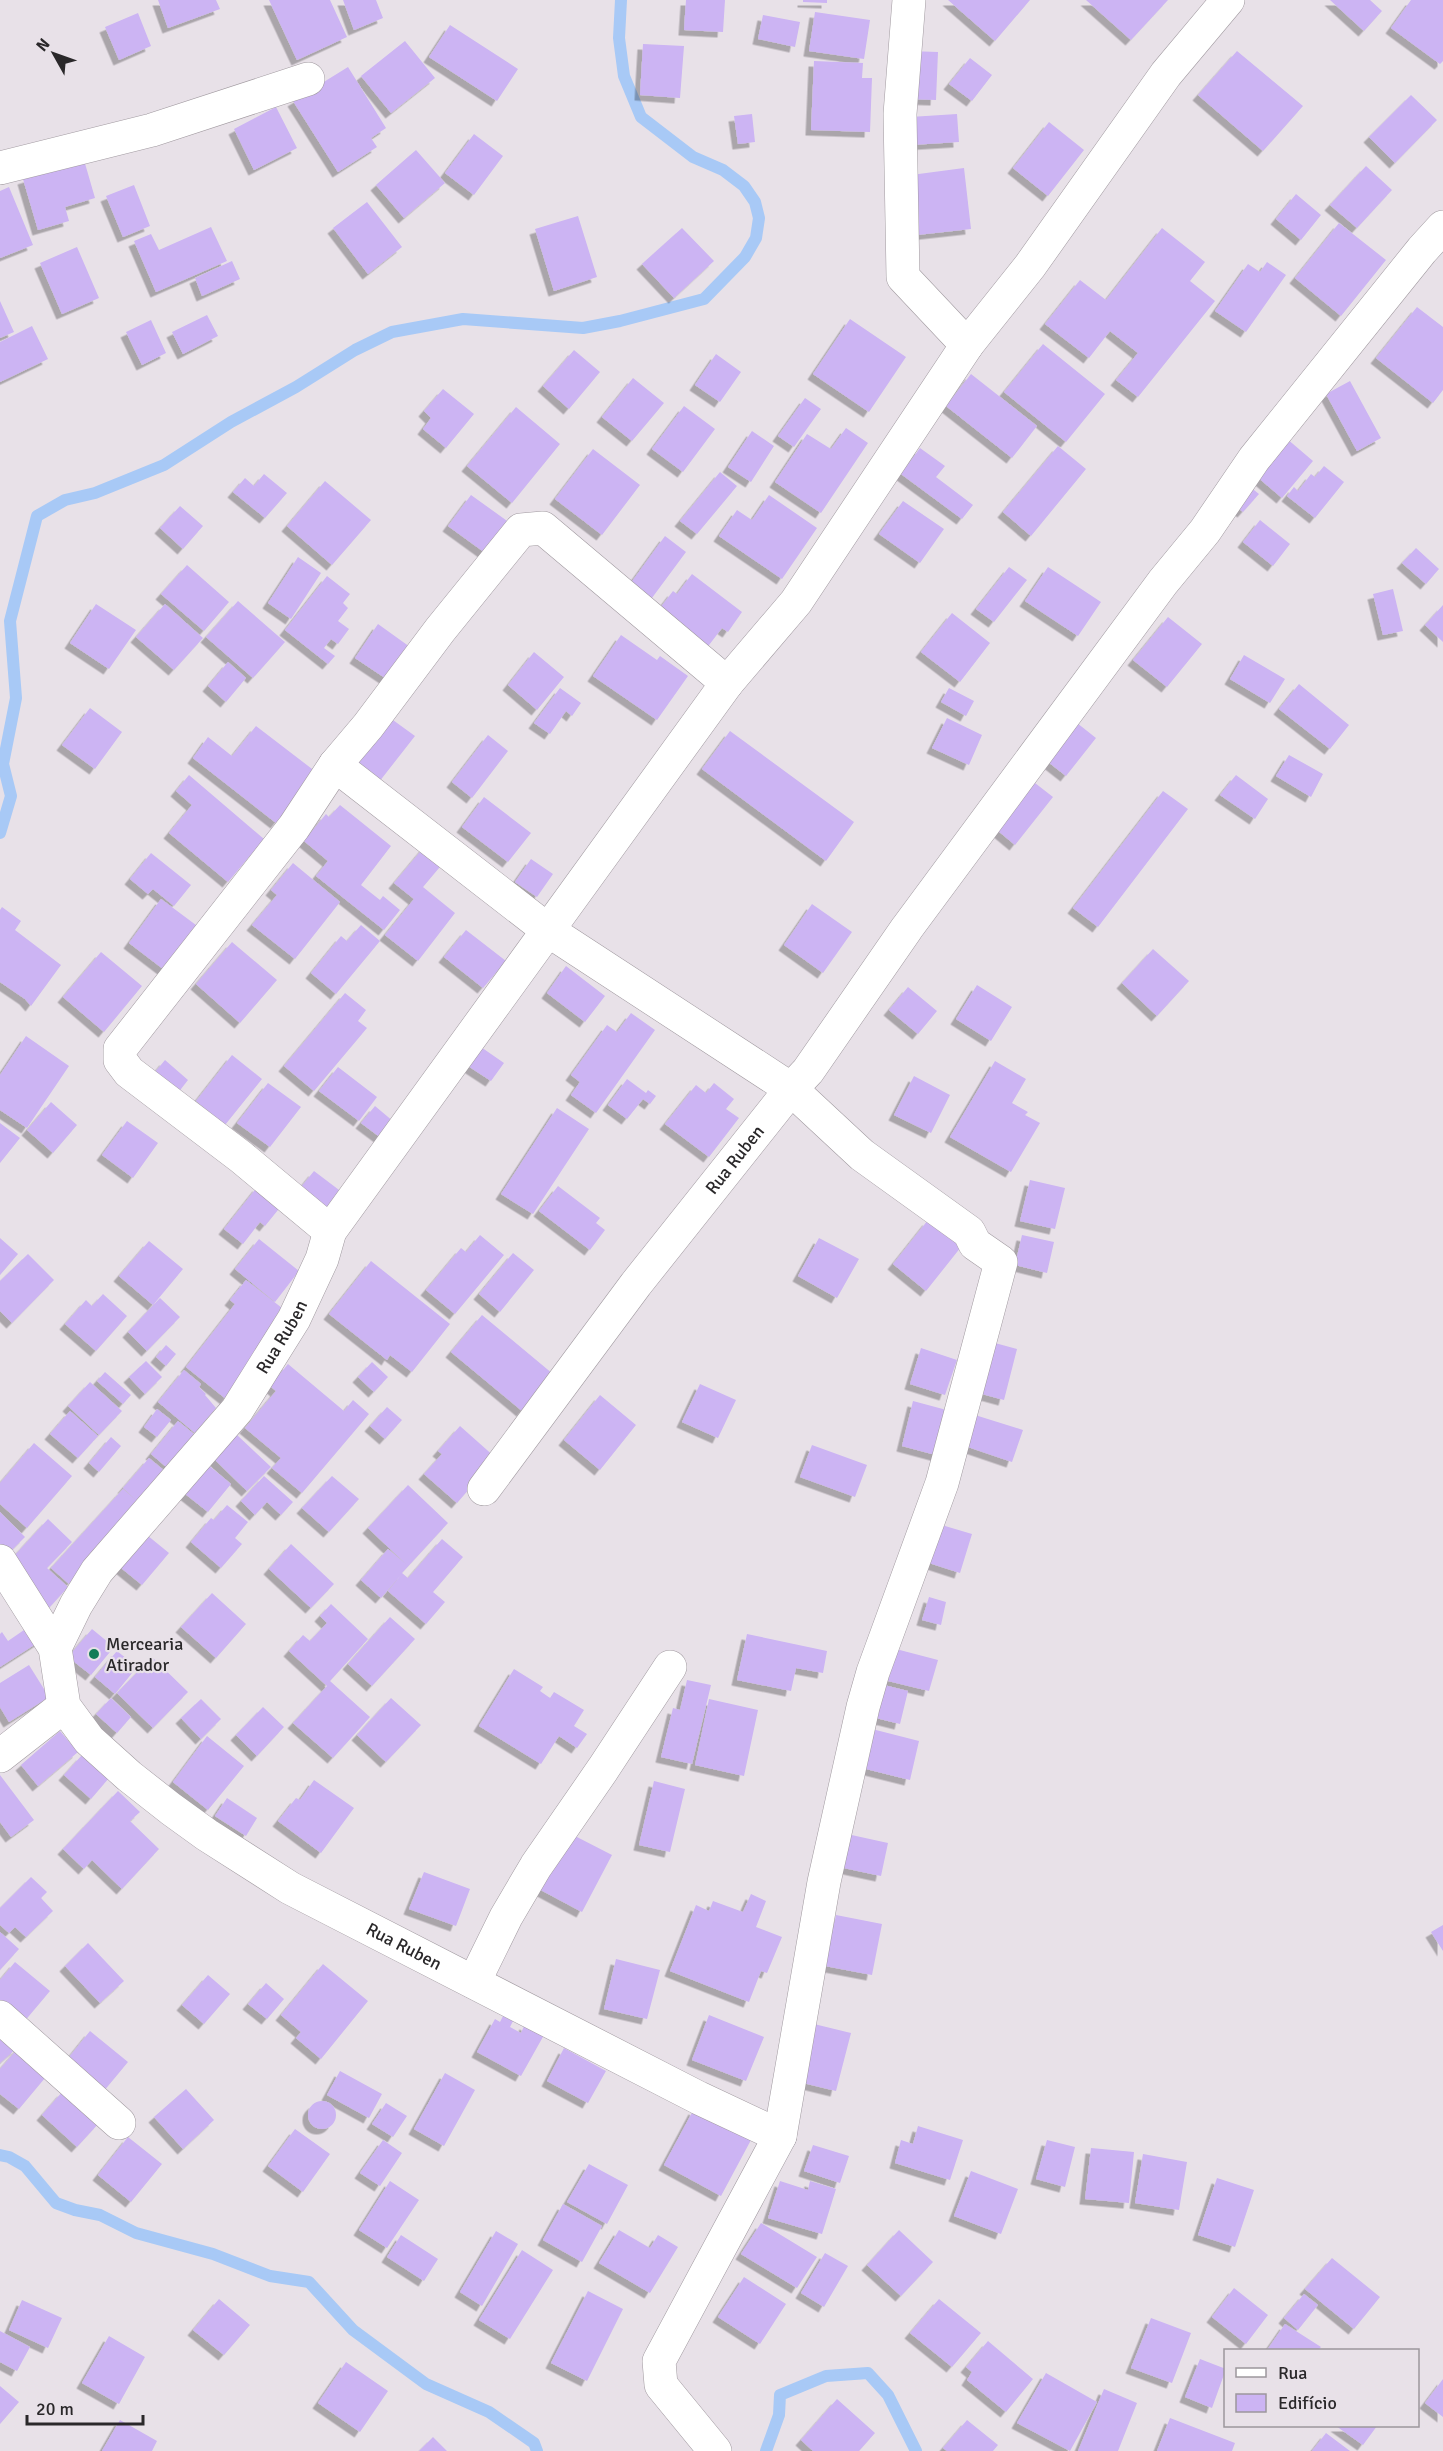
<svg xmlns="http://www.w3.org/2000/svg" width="1443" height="2451" viewBox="0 0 1443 2451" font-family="Signika,sans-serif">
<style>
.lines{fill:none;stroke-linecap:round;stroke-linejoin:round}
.stream{stroke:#a8c9f6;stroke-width:12}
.building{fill:#ccb4f3;filter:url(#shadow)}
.minor-casing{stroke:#a19aa0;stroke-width:34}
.minor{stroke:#fff;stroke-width:33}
.poi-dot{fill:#117c57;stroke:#e8e1e8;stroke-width:2}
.labels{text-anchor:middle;stroke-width:4.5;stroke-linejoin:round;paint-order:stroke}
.street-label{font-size:18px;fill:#2a282a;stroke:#e8e1e8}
.poi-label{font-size:18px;fill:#2a282a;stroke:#e8e1e8;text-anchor:start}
</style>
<defs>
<filter id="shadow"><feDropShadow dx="-5.5" dy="5.5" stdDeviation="0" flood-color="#0004"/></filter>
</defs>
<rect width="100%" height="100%" fill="#e8e1e8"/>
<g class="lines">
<path class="stream" d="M0,833L11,796L3,764L16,698L10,621L37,516L65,500L95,493L164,465L231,422L296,387L355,350L392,332L463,319L583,328L620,321L704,299L745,257L756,238L759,218L755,202L744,186L723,170L693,157L641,117L624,76L619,38L621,0
M0,2155L9,2157L25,2166L56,2203L75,2210L100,2215L136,2233L213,2254L270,2276L309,2282L353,2330L426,2384L489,2412L534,2443L537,2451
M766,2451L779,2415L780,2395L826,2376L868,2373L888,2395L916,2451"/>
</g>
<path class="building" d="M158,0H216L220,9L168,28Z
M269,0H330L347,37L297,60Z
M343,0H376L383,18L354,30Z
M686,0H725L723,32L684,30Z
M803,0H827V3L803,2Z
M948,0H1030L995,41Z
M1086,0H1168L1131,40Z
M1330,0H1370L1382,11L1364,31Z
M1411,0H1443V61L1440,64L1391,28Z
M815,12L870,20L864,59L809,51Z
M138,13L151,46L119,60L105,27Z
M763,15L800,22L795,47L758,39Z
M450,25L518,69L497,101L429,57Z
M405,41L435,78L391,113L361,76Z
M643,44L684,46L680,98L640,95Z
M909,51L938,52L936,100L908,99Z
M1237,51L1303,106L1263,151L1198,95Z
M970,58L992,75L972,101L949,84Z
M814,61L863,63L862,78H872L870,132L811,130Z
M348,67L386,128L371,138L377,147L338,172L293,101Z
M1411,95L1437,120L1395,163L1369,137Z
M276,107L297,148L254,170L234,129Z
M752,114L755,142L738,144L734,116Z
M957,114L959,142L911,145L910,117Z
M1049,122L1084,150L1048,196L1013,168Z
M474,134L503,156L474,195L445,173Z
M416,150L445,183L404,218L376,185Z
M84,160L95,198L65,207L69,221L38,230L23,179Z
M1366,166L1392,190L1357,228L1330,205Z
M964,168L971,229L917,235L911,175Z
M134,185L150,226L123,237L106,196Z
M9,187L33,245L0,258V191Z
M1296,194L1321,215L1301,240L1276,219Z
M367,202L402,247L368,274L333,228Z
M578,216L597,277L554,291L535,229Z
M1339,223L1386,260L1341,316L1295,278Z
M211,227L227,261L156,292L134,241L151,234L159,250Z
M682,228L714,261L674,298L642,264Z
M1162,228L1205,262L1190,281L1215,301L1138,397L1116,380L1138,353L1110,331L1089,358L1045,324L1080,280L1106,300Z
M77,247L99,298L62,314L40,263Z
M232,261L240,279L202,296L195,278Z
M1267,262L1286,275L1246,332L1215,311L1248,264L1260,272Z
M0,301L14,332L0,338Z
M1417,307L1443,327V390L1433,403L1376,358Z
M207,315L218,336L183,354L172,332Z
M850,319L906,357L869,412L813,374Z
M151,320L166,353L142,365L126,332Z
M32,326L48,359L0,382V342Z
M1043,344L1105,394L1066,442L1004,392Z
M574,350L600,372L569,409L543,386Z
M716,354L741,372L720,402L695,385Z
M971,374L1037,426L1012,458L946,406Z
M633,378L664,403L632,441L602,417Z
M1350,381L1381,438L1357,451L1326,394Z
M443,389L474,414L446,448L423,429L431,418L424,411Z
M805,398L821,409L794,447L778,436Z
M684,406L715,429L683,472L652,449Z
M516,407L560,444L512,503L467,466Z
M846,428L868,443L821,513L775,482L807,434L831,449Z
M752,431L774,446L751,482L728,467Z
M1286,438L1313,461L1282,498L1255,475Z
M1058,446L1086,469L1031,536L1003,512Z
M920,448L945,466L936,477L973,505L962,519L901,474Z
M593,449L640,485L602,535L555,499Z
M1324,466L1344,482L1315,518L1287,496L1294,487L1298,491L1311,474L1315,477Z
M720,472L737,486L697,534L680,521Z
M264,474L287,493L265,518L233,492L245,478L254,486Z
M325,481L371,520L332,565L287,526Z
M1244,482L1259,494L1243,512L1228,500Z
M471,495L510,523L488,555L448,526Z
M769,495L817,528L782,579L719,536L737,510L752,520Z
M903,501L944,529L920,563L879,534Z
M180,506L203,526L183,549L160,528Z
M1260,520L1290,544L1273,566L1243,542Z
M665,536L686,552L646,606L625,591Z
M1416,548L1439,569L1426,584L1402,563Z
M298,557L321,573L291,619L268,603Z
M187,565L229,602L204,631L161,594Z
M1009,567L1027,580L994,622L976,609Z
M1048,567L1101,602L1078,636L1025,601Z
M692,574L742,612L728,632L722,628L706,649L657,612L673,591L677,594Z
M327,576L350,594L343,603L348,608L338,621L349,629L338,644L331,639L324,648L335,656L328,664L285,630Z
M1393,589L1403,631L1383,635L1373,594Z
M238,601L285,642L253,678L206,637Z
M96,604L136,630L109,669L70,643Z
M165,604L203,638L174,670L136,637Z
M1443,605V642L1425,625Z
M952,613L990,643L960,682L921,652Z
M1168,617L1202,644L1167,687L1133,660Z
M378,624L410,647L388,680L355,658Z
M621,635L657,660L660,656L688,676L657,720L593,676Z
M534,652L564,677L537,710L508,685Z
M1244,655L1285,679L1270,703L1230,679Z
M228,662L246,678L226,702L208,686Z
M1299,684L1349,725L1330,749L1279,709Z
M560,688L581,703L572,716L566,711L550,734L534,723Z
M949,688L974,701L966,716L941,702Z
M90,708L122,732L95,769L62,745Z
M386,715L415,736L379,782L352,760Z
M947,718L982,735L969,765L932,748Z
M1072,719L1096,738L1066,776L1043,758Z
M256,726L316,772L276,823L193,758L208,737L232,756Z
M730,731L854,822L826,861L702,769Z
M488,735L508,751L472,798L452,782Z
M1289,755L1323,774L1311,797L1276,776Z
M189,775L264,839L228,882L169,833L192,805L176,791Z
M1236,775L1268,799L1255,819L1220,795Z
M1035,783L1053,797L1015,845L997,830Z
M1163,791L1188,809L1098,927L1073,908Z
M484,797L531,833L508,862L462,827Z
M340,805L391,846L361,885L380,900L383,896L400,910L384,930L316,876L328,861L304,841L326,814L329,817Z
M425,846L444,862L423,887L455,913L418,961L385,935L414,899L394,883Z
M151,853L191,885L174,906L153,889L148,894L130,879Z
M531,859L553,874L537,897L515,882Z
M293,863L340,902L295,959L252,925L277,895L271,890Z
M161,899L200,928L167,972L129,943Z
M812,904L852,932L823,973L784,945Z
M2,907L21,921L15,930L61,965L31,1006L25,999L0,982V910Z
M361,925L380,941L336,994L311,973L341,936L347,941Z
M466,930L506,961L483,988L444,957Z
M232,942L277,980L240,1023L196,984Z
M1153,949L1189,981L1157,1016L1122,983Z
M101,952L142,986L104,1032L63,997Z
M566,966L605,996L585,1022L547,993Z
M977,985L1012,1007L991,1041L956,1019Z
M908,987L937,1011L918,1034L889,1010Z
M345,993L366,1010L358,1021L367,1028L314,1091L284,1066Z
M631,1013L655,1030L596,1113L571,1095L580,1082L571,1075L607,1025L617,1032Z
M26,1036L69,1066L27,1128L0,1110V1075Z
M478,1045L504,1063L491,1081L465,1064Z
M232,1055L262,1079L225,1125L196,1101Z
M165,1060L188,1080L174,1098L150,1078Z
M995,1061L1026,1079L1012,1103L1028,1112L1025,1115L1040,1123L1011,1172L950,1137Z
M338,1067L377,1097L359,1121L319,1091Z
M914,1076L950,1095L931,1133L894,1115Z
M627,1079L646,1093L648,1090L656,1096L650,1104L643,1099L627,1119L608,1105Z
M268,1083L301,1107L270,1147L237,1123Z
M714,1083L734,1099L726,1109L739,1118L709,1157L665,1124L696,1085L706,1093Z
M51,1102L77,1125L53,1153L27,1130Z
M375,1106L394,1122L381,1138L361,1123Z
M557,1108L589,1129L533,1214L501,1194Z
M127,1121L158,1143L133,1178L102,1155Z
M0,1123L20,1138L0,1163Z
M314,1171L347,1196L329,1218L297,1192Z
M1030,1180L1065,1188L1055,1229L1020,1221Z
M258,1186L282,1205L265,1226L260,1222L243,1244L224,1229Z
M558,1186L600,1218L596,1223L605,1230L590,1250L539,1211Z
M928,1220L961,1247L926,1291L893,1264Z
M480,1235L504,1255L455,1314L426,1290L461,1248L466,1252Z
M1022,1235L1054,1242L1047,1273L1015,1265Z
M0,1238L18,1254L0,1275Z
M819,1238L859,1259L837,1298L798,1276Z
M259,1239L299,1271L275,1302L235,1269Z
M149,1241L183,1269L153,1305L119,1276Z
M513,1253L534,1270L500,1312L479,1294Z
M28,1254L54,1280L12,1323L0,1311V1281Z
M371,1261L450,1324L412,1372L390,1355L387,1360L329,1314Z
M246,1280L282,1308L274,1319L276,1321L226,1399L186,1367L235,1304L230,1300Z
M103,1294L127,1316L96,1351L65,1324L86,1300L92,1306Z
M160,1298L180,1317L147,1351L128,1332Z
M482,1315L553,1374L522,1411L451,1352Z
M995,1343L1017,1349L1004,1400L982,1394Z
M166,1345L176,1354L166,1366L156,1357Z
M921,1348L957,1360L945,1395L910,1384Z
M146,1361L162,1377L145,1394L129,1377Z
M372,1362L388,1377L374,1392L358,1377Z
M288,1364L344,1411L353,1400L369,1414L302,1493L272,1468L281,1458L245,1428L276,1391L270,1386Z
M184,1370L201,1384L199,1387L206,1394L205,1395L216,1408L195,1433L158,1402Z
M105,1372L131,1395L123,1404L97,1381Z
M90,1382L122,1411L99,1435L68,1406Z
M700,1384L736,1400L718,1438L682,1422Z
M600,1395L636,1425L600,1470L564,1440Z
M913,1401L954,1412L943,1457L902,1446Z
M387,1407L402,1420L385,1439L370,1426Z
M157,1409L171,1420L157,1437L144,1427Z
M70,1411L98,1436L78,1458L50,1434Z
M975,1415L1023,1430L1012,1462L965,1446Z
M178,1421L200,1439L172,1472L151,1454Z
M460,1426L496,1458L457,1503L424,1474L442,1454L438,1451Z
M236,1434L271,1467L247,1491L213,1458Z
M111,1437L121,1446L99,1472L89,1463Z
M34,1443L72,1476L27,1528L0,1504V1483Z
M812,1445L867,1465L855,1497L800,1477Z
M149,1458L166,1472L69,1584L51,1568L123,1489L137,1501L123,1488Z
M207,1464L231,1484L208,1512L184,1493Z
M264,1476L293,1502L281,1515L267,1502L255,1515L241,1501Z
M332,1476L359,1499L329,1532L302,1508Z
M408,1485L448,1523L402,1573L408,1578L442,1539L463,1557L433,1592L445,1602L426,1624L388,1591L401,1575L381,1598L361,1580L388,1549L406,1564L368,1528Z
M227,1505L248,1522L235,1538L242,1544L221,1568L191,1542L211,1518L214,1520Z
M0,1512L25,1537L5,1557L0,1552Z
M48,1519L72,1542L47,1568L68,1587L49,1608L4,1567Z
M935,1523L972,1534L960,1573L923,1561Z
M142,1531L169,1553L142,1585L115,1563Z
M291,1544L334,1584L311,1608L269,1569Z
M212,1593L246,1624L216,1658L181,1627Z
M929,1597L946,1602L941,1625L922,1620Z
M331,1604L368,1639L330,1681L370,1717L333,1758L293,1723L327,1686L289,1651L303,1635L310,1641L327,1623L320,1616Z
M390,1617L415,1639L372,1686L348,1664Z
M38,1627L45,1638L0,1667V1634L2,1632L8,1641L24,1630L27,1635Z
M92,1629L114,1647L91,1675L68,1657Z
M747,1634L827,1651L823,1673L796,1668L791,1691L737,1680Z
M896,1649L938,1660L929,1691L888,1681Z
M117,1651L137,1667L115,1694L95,1677Z
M152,1657L188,1692L153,1728L117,1693Z
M29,1665L49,1697L9,1722L0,1707V1683Z
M514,1669L543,1687L540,1691L550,1698L554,1692L584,1710L574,1726L587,1734L577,1748L559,1736L541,1764L479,1726Z
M687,1680L711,1685L692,1764L661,1757L673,1708L680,1710Z
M884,1685L908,1691L900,1724L876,1718Z
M111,1698L131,1717L117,1733L96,1714Z
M391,1698L421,1725L386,1762L357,1735Z
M201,1699L221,1719L201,1739L181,1718Z
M709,1699L758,1710L744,1776L695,1765Z
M263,1707L284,1727L257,1756L236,1735Z
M872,1729L919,1741L910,1780L862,1768Z
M60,1731L78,1752L38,1786L21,1765Z
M207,1736L244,1766L208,1810L173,1782Z
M82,1755L109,1778L91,1799L64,1775Z
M0,1775L34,1820L11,1837L0,1822Z
M314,1780L354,1808L321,1853L278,1821L296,1798L300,1800Z
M654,1781L685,1789L670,1852L639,1845Z
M118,1791L140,1812L130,1821L159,1849L122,1889L92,1860L84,1869L63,1849Z
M227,1798L257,1818L246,1836L215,1816Z
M847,1834L888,1843L881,1876L839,1867Z
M575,1836L612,1855L582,1912L537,1888Z
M424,1872L470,1889L456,1926L409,1909Z
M31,1877L47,1892L41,1898L53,1911L26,1937L15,1927L9,1933L0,1925V1908Z
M751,1894L766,1901L756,1927L782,1937L767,1973L761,1971L749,2002L670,1971L696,1905L709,1911L713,1901L743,1912Z
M836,1915L882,1924L872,1975L825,1966Z
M1443,1925V1951L1431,1932Z
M0,1932L19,1949L0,1970Z
M88,1943L124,1981L100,2003L65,1966Z
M616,1959L660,1970L647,2019L604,2009Z
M15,1962L50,1991L23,2023L0,2004V1980Z
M323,1964L368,2001L321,2059L296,2038L301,2032L281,2015Z
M208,1975L230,1994L204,2024L182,2005Z
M266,1983L284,1999L267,2019L248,2004Z
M709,2015L764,2037L746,2081L692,2060Z
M503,2016L513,2021L510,2027L521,2033L525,2024L544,2035L521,2076L477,2052L495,2019L500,2022Z
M814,2024L851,2033L836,2091L799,2082Z
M0,2028L17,2048L0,2063Z
M90,2031L128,2062L98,2098L61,2067Z
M20,2046L50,2072L19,2109L0,2094V2069Z
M564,2048L606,2071L588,2103L547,2081Z
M340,2071L382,2094L369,2118L327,2095Z
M445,2073L475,2090L444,2146L414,2129Z
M186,2089L214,2120L183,2149L154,2117Z
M63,2091L99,2123L77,2147L42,2115Z
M308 2115a14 14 0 1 1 28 0a14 14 0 1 1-28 0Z
M386,2103L407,2116L393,2137L372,2124Z
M694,2109L751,2140L721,2196L664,2165Z
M918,2126L963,2140L950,2180L895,2163L901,2140L913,2144Z
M295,2129L330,2154L303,2192L268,2166Z
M128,2137L162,2164L131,2202L98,2175Z
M383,2140L402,2153L380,2186L360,2173Z
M1047,2140L1075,2147L1065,2187L1036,2179Z
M813,2145L849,2156L840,2183L804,2171Z
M1091,2148L1134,2152L1129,2203L1085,2199Z
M1143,2154L1187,2162L1179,2210L1135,2203Z
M589,2164L628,2185L607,2224L567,2202Z
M971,2171L1018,2189L1001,2234L954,2216Z
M1217,2178L1254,2190L1235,2247L1198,2235Z
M390,2181L419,2200L387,2248L359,2230Z
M780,2181L808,2190L810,2181L836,2189L822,2234L768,2218Z
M563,2204L602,2226L582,2262L543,2240Z
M761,2223L817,2257L797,2288L741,2254Z
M619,2230L650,2248L658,2235L678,2247L650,2293L599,2263Z
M899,2230L933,2262L901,2296L867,2265Z
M496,2231L518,2244L482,2306L460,2292Z
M401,2235L438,2259L424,2281L387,2257Z
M522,2250L553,2270L510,2339L479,2320Z
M825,2253L848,2266L824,2307L801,2293Z
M1332,2258L1380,2297L1354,2329L1305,2289Z
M744,2277L786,2304L760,2344L718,2317Z
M1234,2288L1268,2315L1246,2344L1212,2317Z
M588,2291L623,2309L587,2381L551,2363Z
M1304,2294L1318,2305L1298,2330L1284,2318Z
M219,2299L250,2325L224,2355L193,2330Z
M939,2299L981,2333L952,2367L910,2333Z
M22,2300L62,2318L48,2348L9,2330Z
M1151,2318L1191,2333L1172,2383L1131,2368Z
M1285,2324L1321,2347L1318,2350H1267Z
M0,2331L30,2347L17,2371L0,2362Z
M109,2336L145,2357L119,2404L82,2383Z
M988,2341L1033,2379L1006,2412L967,2380L972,2372L966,2367Z
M1200,2359L1226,2369L1212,2408L1185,2397Z
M346,2362L388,2391L360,2432L318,2403Z
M1046,2373L1097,2402L1070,2451L1017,2423Z
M1443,2379V2417L1425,2403Z
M0,2386L19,2402L0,2424Z
M1104,2389L1137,2403L1118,2451H1078Z
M837,2399L875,2433L859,2451H813L801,2440Z
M1170,2418L1235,2443L1232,2451H1157Z
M120,2420L157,2441L152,2451H102Z
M967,2420L998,2445L993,2451H947L943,2448Z
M1336,2426H1377L1363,2445Z
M1326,2433L1350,2451H1312Z
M433,2437L447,2451H419Z"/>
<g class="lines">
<defs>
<g id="minor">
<path d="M909,0L900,114L903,277L967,345"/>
<path d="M0,168L152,130L308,79"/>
<path d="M335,765L549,931L791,1089L862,1155L969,1232L975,1244L1001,1262L942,1483L873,1672L863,1707L824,1882L780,2136L659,2361L661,2385L715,2451"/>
<path d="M330,1231L241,1157L129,1072L120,1060V1049L294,827L335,765L368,726L440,630L521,530L543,528L727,683"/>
<path id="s1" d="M484,1489L636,1284L791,1089L808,1071L907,928L1163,582L1205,531L1254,459L1422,250L1443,227"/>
<path id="s2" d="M0,1561L55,1648L64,1706L89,1740L129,1776L171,1809L207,1835L290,1888L699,2098L780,2136"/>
<path id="s3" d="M55,1648L76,1605L97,1571L237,1410L294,1319L322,1259L330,1231L727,683L796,602L967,345L1030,266L1166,74L1228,0"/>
<path d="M0,1756L64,1706"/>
<path d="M474,1982L506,1917L536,1866L603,1769L670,1667"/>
<path d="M0,2017L119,2123"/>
</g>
</defs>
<use href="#minor" class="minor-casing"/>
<use href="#minor" class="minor"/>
</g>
<circle class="poi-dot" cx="94" cy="1654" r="6"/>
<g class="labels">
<g class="street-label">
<text dy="6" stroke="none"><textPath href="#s1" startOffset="414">Rua Ruben</textPath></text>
<text dy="6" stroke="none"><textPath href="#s3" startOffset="387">Rua Ruben</textPath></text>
<text dy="6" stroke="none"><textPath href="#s2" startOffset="582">Rua Ruben</textPath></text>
</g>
<g class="poi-label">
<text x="106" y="1650">Mercearia<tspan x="106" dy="21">Atirador</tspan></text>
</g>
</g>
<rect x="1224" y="2349" width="195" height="78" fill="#e8e1e8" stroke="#9c979c" stroke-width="1.5"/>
<rect x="1236" y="2368" width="30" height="9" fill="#ffffff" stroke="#9c979c" stroke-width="1.5"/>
<text x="1278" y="2379" font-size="18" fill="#2a282a">Rua</text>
<rect x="1236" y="2394" width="30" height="18" fill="#ccb4f3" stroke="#9c979c" stroke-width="1.5"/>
<text x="1278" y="2409" font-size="18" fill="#2a282a">Edifício</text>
<g transform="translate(54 54) rotate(310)" stroke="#e8e1e8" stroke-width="4.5" paint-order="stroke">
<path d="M0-4.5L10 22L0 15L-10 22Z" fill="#2a282a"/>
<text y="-9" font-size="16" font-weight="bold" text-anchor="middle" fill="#2a282a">N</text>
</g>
<path d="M27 2415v9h116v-9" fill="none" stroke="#2a282a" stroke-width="3"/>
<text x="36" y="2415" font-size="18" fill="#2a282a" stroke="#e8e1e8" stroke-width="4.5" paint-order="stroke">20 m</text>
</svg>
